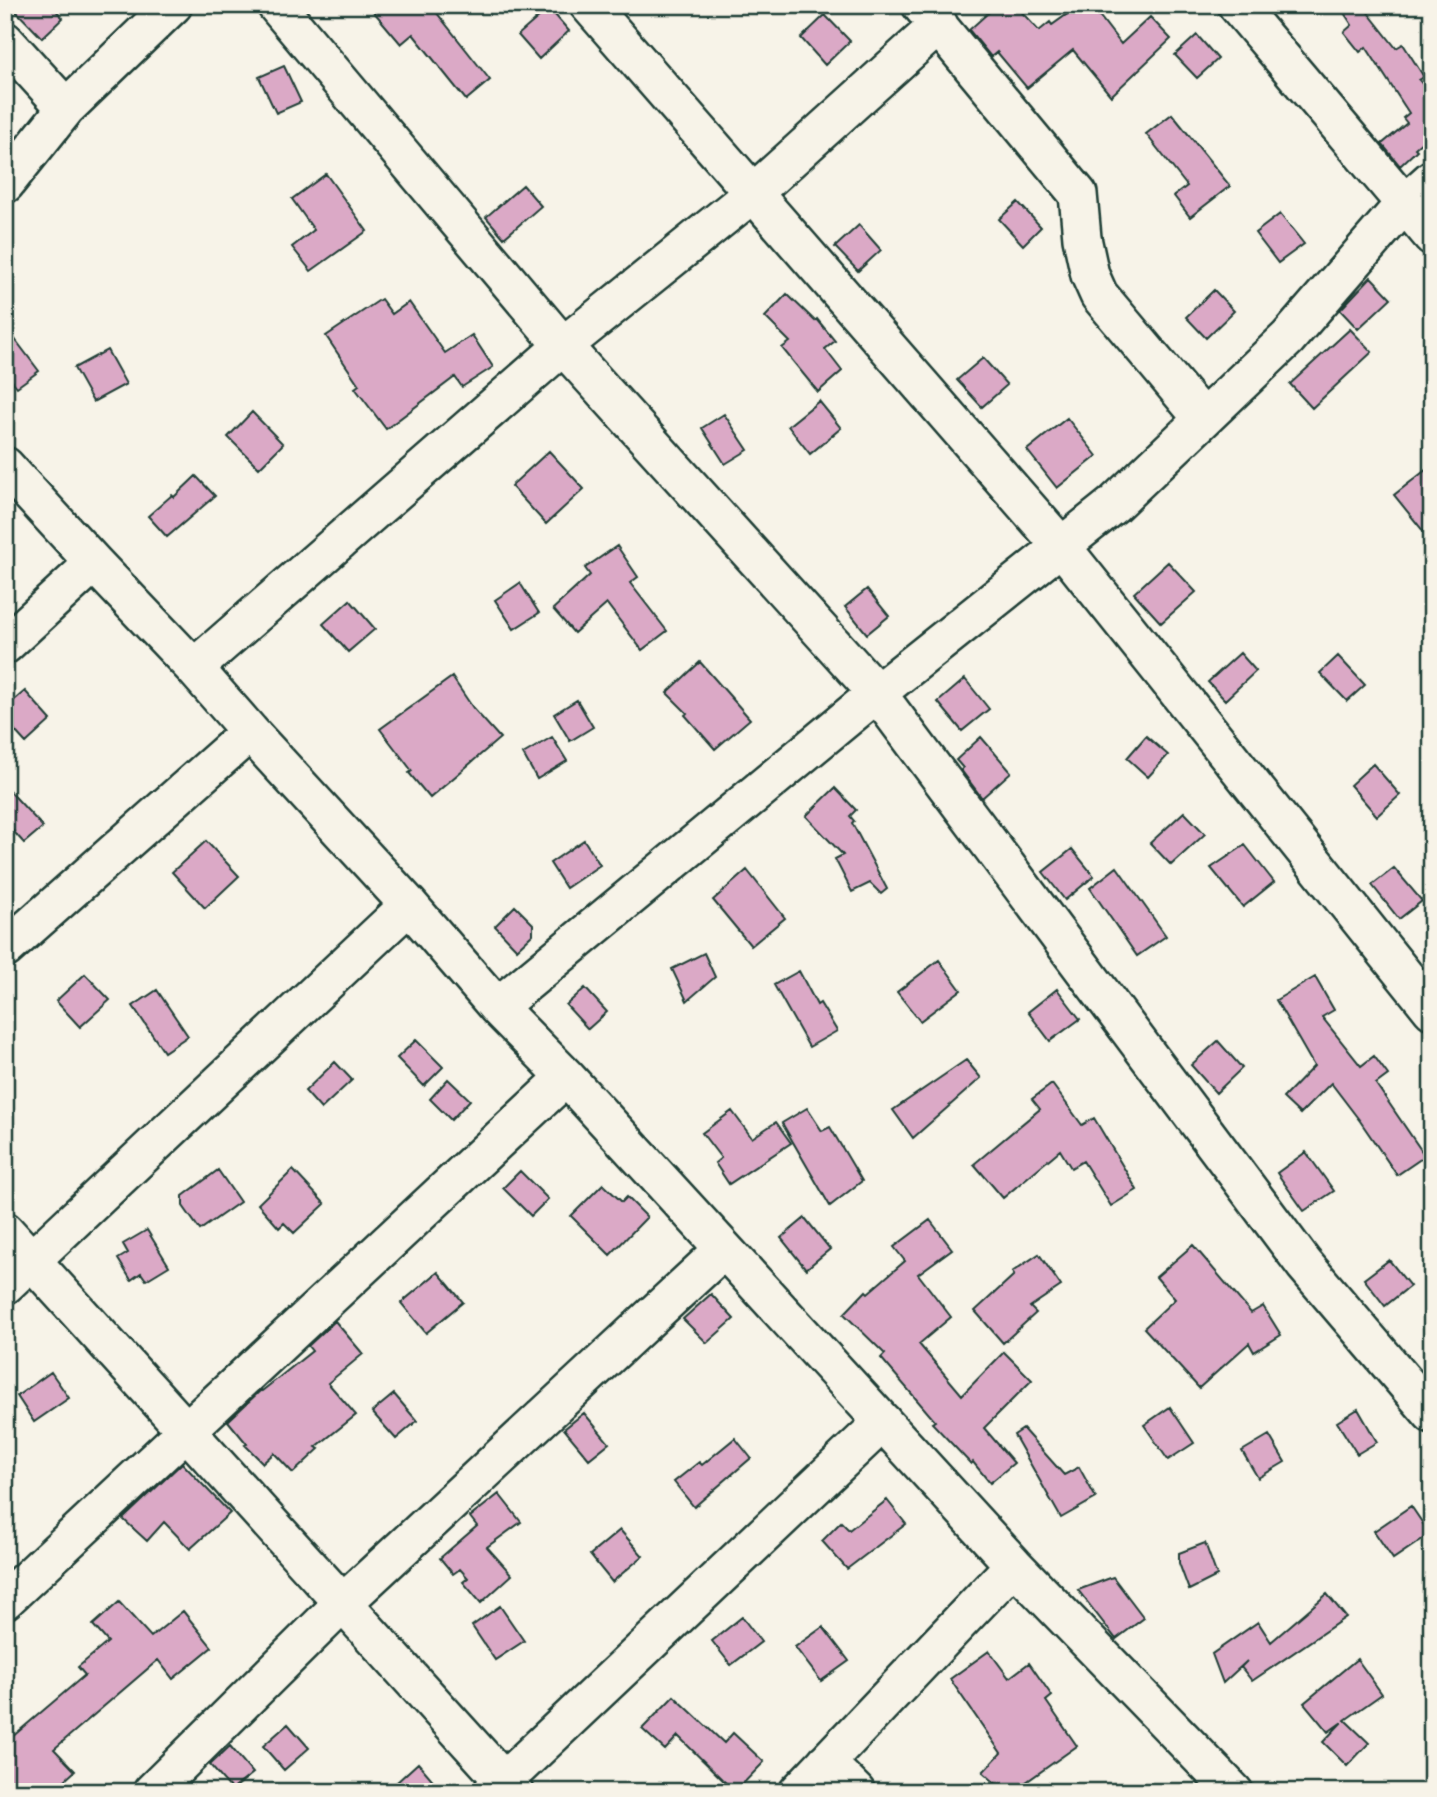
<svg xmlns="http://www.w3.org/2000/svg" width="1437" height="1797" viewBox="0 0 1437 1797" font-family="Delius,sans-serif">
<style>
.building{fill:#dba9c6;stroke:#1f3d34;stroke-width:2}
.lines{fill:none;stroke-linecap:round;stroke-linejoin:round}
.street-casing{stroke:#1f3d34;stroke-width:42}
.street{stroke:#f7f3e8;stroke-width:37}
</style>
<rect width="100%" height="100%" fill="#f7f3e8"/>
<filter id="ink" filterUnits="userSpaceOnUse"><feTurbulence type="fractalNoise" baseFrequency=".0143" numOctaves="2"/><feDisplacementMap in="SourceGraphic" scale="14" xChannelSelector="R" yChannelSelector="G"/><feConvolveMatrix kernelMatrix="1 2 1 2 8 2 1 2 1" color-interpolation-filters="sRGB"/></filter>
<g filter="url(#ink)">
<path class="building" d="M10,5H51L63,18L42,38Z
M368,5H445L437,13L490,80L466,100L413,34L401,44Z
M997,5H1015L1039,31L1050,22L1052,25L1080,5H1091L1121,44L1150,17L1171,39L1111,96L1073,50L1027,88L997,52L991,57L969,30Z
M1339,5H1362L1396,48L1403,44L1424,77L1419,80L1432,95V155L1422,142L1415,148L1417,150L1400,166L1382,144L1407,123L1403,118L1409,113L1366,47L1360,52L1344,32L1352,25Z
M549,8L569,31L539,59L518,35Z
M825,15L850,41L825,65L801,38Z
M1197,35L1218,59L1197,78L1175,55Z
M284,66L301,102L276,113L259,77Z
M1172,114L1230,186L1190,217L1174,196L1187,186L1146,134Z
M326,174L367,231L311,271L292,247L314,230L292,199Z
M523,185L541,206L504,238L486,217Z
M1018,202L1041,227L1023,245L999,219Z
M1280,214L1304,244L1278,263L1255,233Z
M859,225L881,250L858,271L835,247Z
M1371,277L1391,298L1358,329L1340,310Z
M1214,290L1234,311L1206,338L1186,317Z
M787,294L815,321L817,319L835,341L825,349L842,371L818,392L782,348L790,342L765,317Z
M381,299L392,314L409,302L445,353L472,335L493,367L462,387L455,377L386,429L355,388L359,385L326,336Z
M5,326L39,371L17,387L5,372Z
M1350,329L1372,352L1312,408L1290,384Z
M107,350L126,384L93,402L74,368Z
M983,358L1007,385L982,407L957,380Z
M819,401L841,428L810,454L788,426Z
M252,412L283,444L259,468L228,437Z
M724,414L748,450L725,464L702,428Z
M1067,418L1097,456L1057,488L1027,450Z
M549,451L584,489L546,524L511,486Z
M1432,465V542L1394,495Z
M196,476L215,496L167,537L148,516L172,495L174,497Z
M617,546L638,577L630,583L667,631L642,650L607,604L574,633L553,609L590,575L585,568Z
M1168,562L1196,592L1161,623L1134,593Z
M520,583L539,613L514,629L495,600Z
M867,589L889,616L867,634L845,607Z
M350,600L375,629L348,652L323,624Z
M1240,653L1256,671L1225,700L1208,682Z
M1338,656L1365,685L1347,701L1320,673Z
M700,662L750,719L715,749L685,715L687,713L667,693Z
M452,677L473,708L500,738L430,798L409,773L412,771L380,729Z
M965,679L989,709L962,731L938,702Z
M25,691L51,720L26,743L5,720V708Z
M577,700L593,727L570,741L554,714Z
M1146,736L1168,755L1148,777L1127,758Z
M552,737L567,761L537,779L523,754Z
M981,737L1011,772L982,798L961,770L963,768L956,760Z
M1373,764L1400,795L1377,816L1350,785Z
M5,786L43,827L24,843L5,822Z
M835,788L856,810L850,816L854,821L852,823L887,889L881,894L870,883L852,892L835,859L843,855L806,816Z
M1184,812L1205,834L1171,865L1150,843Z
M584,840L600,865L566,888L550,863Z
M206,841L239,876L205,908L172,872Z
M1245,845L1274,882L1243,907L1211,868Z
M1072,849L1094,876L1065,900L1043,872Z
M1117,867L1166,936L1137,956L1090,888Z
M1394,868L1422,901L1399,919L1372,885Z
M747,870L785,918L751,946L713,900Z
M515,906L533,924V934L517,949L495,926Z
M704,953L715,977L687,1001L672,969Z
M939,960L961,990L920,1021L897,992Z
M799,971L817,1005L820,1003L837,1031L809,1047L774,985Z
M85,974L110,1000L80,1027L56,1001Z
M1315,977L1334,1010L1322,1017L1361,1066L1374,1056L1388,1075L1376,1084L1425,1156L1397,1175L1360,1121L1331,1083L1300,1114L1283,1098L1314,1066L1276,1000Z
M585,988L607,1012L588,1029L566,1005Z
M1057,989L1080,1019L1050,1041L1028,1012Z
M157,990L188,1036L164,1052L133,1006Z
M416,1040L443,1067L424,1086L397,1058Z
M1218,1041L1242,1068L1216,1093L1191,1065Z
M966,1060L981,1078L913,1138L893,1110Z
M335,1062L352,1080L321,1109L305,1091Z
M448,1079L470,1100L451,1120L430,1099Z
M1052,1084L1082,1125L1094,1118L1137,1190L1111,1206L1083,1161L1071,1168L1060,1150L1003,1198L974,1164L1040,1109L1032,1099Z
M807,1108L822,1131L830,1127L862,1181L830,1206L782,1123Z
M732,1111L752,1138L776,1122L791,1143L729,1184L715,1163L721,1158L702,1133Z
M1306,1152L1334,1191L1304,1211L1277,1173Z
M218,1170L240,1202L200,1230L183,1206V1196Z
M293,1170L325,1204L294,1233L284,1223L279,1228L258,1204Z
M520,1171L548,1199L531,1216L503,1188Z
M603,1184L622,1202L627,1197L647,1217L610,1255L571,1216Z
M805,1218L830,1249L806,1269L781,1238Z
M930,1220L952,1249L918,1274L951,1317L919,1344L962,1395L1004,1352L1032,1380L984,1428L1014,1463L990,1483L973,1462L971,1464L932,1423L935,1421L881,1358L885,1354L844,1314L866,1291L868,1293L905,1261L894,1247Z
M147,1230L169,1266L146,1280L141,1273L131,1280L118,1259L128,1253L123,1244Z
M1193,1245L1251,1313L1263,1306L1281,1335L1254,1352L1249,1343L1199,1388L1144,1328L1175,1299L1156,1277Z
M1039,1254L1061,1286L1030,1307L1036,1313L1003,1343L975,1311L1014,1275L1012,1272Z
M1389,1260L1410,1286L1385,1306L1364,1279Z
M438,1272L463,1302L426,1333L401,1303Z
M711,1294L734,1319L707,1343L683,1319Z
M335,1321L363,1354L328,1383L356,1415L316,1447L319,1449L293,1473L274,1453L263,1463L245,1445L247,1444L228,1421L261,1390L262,1391L312,1351L308,1346Z
M51,1372L69,1398L34,1422L17,1396Z
M394,1394L417,1421L396,1439L372,1412Z
M1170,1407L1194,1443L1168,1460L1144,1425Z
M1358,1409L1377,1442L1357,1454L1337,1422Z
M584,1413L609,1443L589,1459L564,1429Z
M1023,1429L1064,1475L1079,1467L1096,1498L1061,1518L1014,1435Z
M1269,1435L1285,1462L1258,1478L1242,1451Z
M735,1438L751,1458L694,1507L674,1482L699,1462L702,1465Z
M182,1463L230,1513L190,1549L164,1522L147,1541L123,1519Z
M499,1494L521,1522L487,1547L512,1575L481,1603L463,1582L468,1578L460,1569L453,1574L440,1558L477,1526L470,1517Z
M887,1500L906,1524L847,1569L822,1541L841,1522L849,1530Z
M1411,1506L1430,1534L1393,1559L1374,1531Z
M620,1530L643,1556L612,1582L590,1555Z
M1205,1543L1217,1576L1189,1590L1179,1563V1553Z
M1113,1577L1144,1618L1116,1639L1078,1590Z
M1327,1594L1346,1617L1252,1681L1241,1667L1247,1661L1223,1683L1212,1654L1258,1622L1271,1642Z
M119,1602L151,1637L183,1611L212,1647L173,1679L158,1660L54,1749L75,1771L52,1792H5V1743L85,1675L78,1667L108,1642L93,1625Z
M500,1606L524,1641L495,1660L472,1626Z
M742,1617L761,1642L731,1665L712,1641Z
M823,1627L849,1661L821,1681L795,1647Z
M989,1651L1009,1678L1029,1663L1052,1696L1046,1701L1077,1746L1012,1792H1005L983,1772L1001,1753L950,1679Z
M1357,1659L1382,1694L1345,1720L1369,1743L1347,1766L1323,1742L1342,1722L1328,1732L1304,1703Z
M674,1696L724,1743L733,1733L764,1762L735,1792L678,1736L665,1750L642,1729Z
M288,1724L309,1748L284,1770L263,1746Z
M230,1746L253,1773L232,1790L210,1765Z
M418,1763L443,1792H386Z"/>
<g class="lines">
<defs>
<path id="street" d="M276,5L563,346L877,693L1304,1264L1432,1414
M589,5L1062,547L1432,1010
M921,5L1078,194L1082,238L1090,275L1099,295L1203,419
M1237,5L1432,236
M5,41L66,108
M5,184L66,108L173,5
M5,466L94,563L194,668L250,732L409,905L497,1007L566,1077L1014,1565L1234,1792
M5,645L94,563
M194,668L563,346L752,194L939,25
M5,949L250,732
M497,1007L877,693L1113,505L1288,338L1404,204L1432,179
M5,1231L514,1792
M5,1285L409,905
M5,1600L566,1077
M826,1762L856,1792
M152,1792L343,1603L724,1249
M492,1792L883,1422
M798,1792L1014,1565"/>
</defs>
<use href="#street" class="street-casing"/>
<use href="#street" class="street"/>
</g>
</g>
<rect width="1437" height="1797" fill="none" stroke="#f7f3e8" stroke-width="28"/>
<rect x="14" y="14" width="1409" height="1769" fill="none" stroke="#1f3d34" stroke-width="2.5" filter="url(#ink)"/>
</svg>
